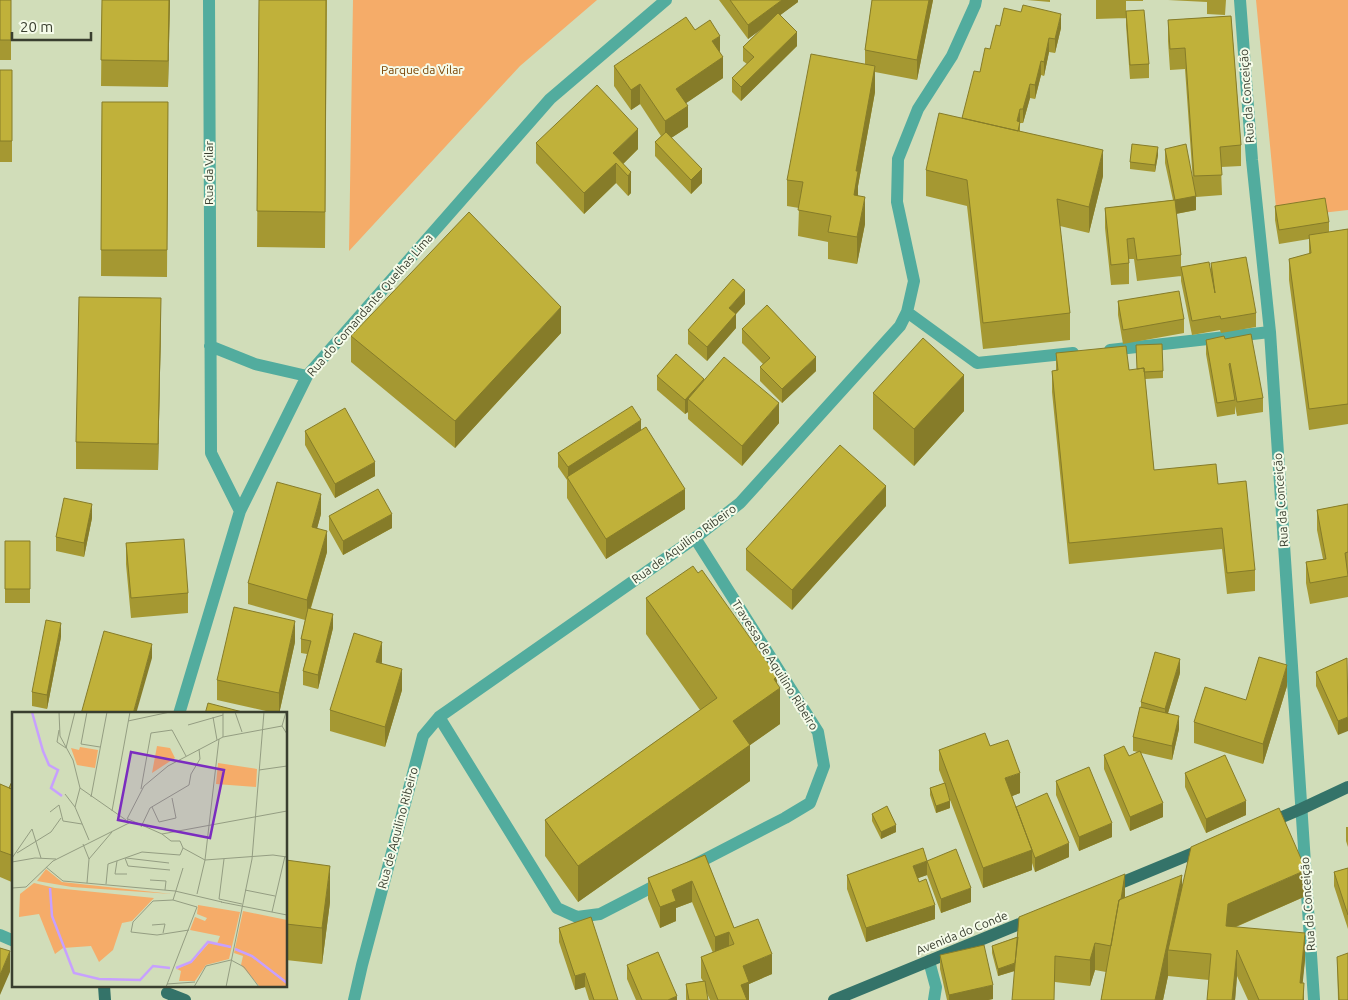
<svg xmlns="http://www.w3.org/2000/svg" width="1348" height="1000" viewBox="0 0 1348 1000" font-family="Ubuntu,sans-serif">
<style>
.green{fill:#f5ac69}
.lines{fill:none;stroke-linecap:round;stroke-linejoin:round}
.minor{stroke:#52ac9e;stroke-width:12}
.major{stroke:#347369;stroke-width:12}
.wall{fill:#a59832}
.shaded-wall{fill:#867c29}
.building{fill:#c0b13a;stroke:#867c29}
.labels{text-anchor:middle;stroke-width:4;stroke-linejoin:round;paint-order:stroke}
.park-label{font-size:12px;fill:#7b4505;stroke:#f5fbe9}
.street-label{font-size:12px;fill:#393e2f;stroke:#f5fbe9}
.inset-river{fill:none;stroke:#c7a0fe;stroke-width:2.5}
.inset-road{fill:none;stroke:#949d82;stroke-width:1}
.view{fill:#7b2cbf;fill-opacity:0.15;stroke:#7b2cbf;stroke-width:2.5}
.inset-edge{fill:none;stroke:#393e2f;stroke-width:2.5}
</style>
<rect width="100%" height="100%" fill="#d1ddb9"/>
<path class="green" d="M353,0H597L520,66L349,251Z
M1256,0H1348V210L1277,218Z"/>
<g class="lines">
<path class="minor" d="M209,0L211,453L240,511
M1240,0L1252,160L1270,332L1314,1000
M907,312L977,363L1073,353
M210,346L255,364L307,376
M1110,350L1270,332
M179,714L240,511L307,376L550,99L666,0
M439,717L557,908L577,917L600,914L662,882
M690,867L785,818L810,803L824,766L818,732L695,538
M0,935L14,941
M929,961L936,987L934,1000
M354,1000L362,965L423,736L439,717L695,538L740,503L900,326L907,312L914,281L897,202L898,159L918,109L952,56L975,5L976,0"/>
<path class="major" d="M1268,823L1301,809L1348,787
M1111,887L1203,849
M104,986L105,1000
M167,993L185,1000
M834,1000L1034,918"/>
</g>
<path class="wall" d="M0,0H11V60H0Z
M102,0H170L168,87L101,86Z
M259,0H327L325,248L257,247Z
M719,0H798V2L780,15L797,46L741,101L732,92V78L747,64L743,61V47L764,27L748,39Z
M872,0H933L917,80L875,72V92L858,186V196L865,224L857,264L828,259V242L798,236L799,208L787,206V180L865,64V50Z
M1027,0H1050V2Z
M1096,0H1143V1H1126V18L1096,19Z
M1168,0H1226L1225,15L1207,14V2Z
M1126,11L1149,64V78L1130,79L1126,25Z
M1231,16L1241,145V166L1221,167L1222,195L1196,197V210L1176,214L1181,255V276L1137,281L1134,259H1129V284L1111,285L1105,228V208L1173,200L1165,163V149L1193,182L1185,69L1170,70L1168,41V20Z
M1000,26L1061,28L1055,53L1049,52L1044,76L1041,75L1035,99L1030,98L1023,123H1020V131L1103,176L1089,233L1060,226L1070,313V340L983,349L967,206L926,196V170L962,118L980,72Z
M695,30L720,53L723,78L686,103L688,127L671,138L702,183L691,194L655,156V142L661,136L640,104L631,110L614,86V66Z
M0,70H12V162H0Z
M102,102H168L167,277L101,276Z
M536,143L638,149L623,164L631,172V193L628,196L616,183L584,214L536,163Z
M1158,155L1155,172L1130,169V162Z
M1275,206L1329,222V232L1348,229V424L1309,430L1289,280V259L1309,254V239L1279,244L1275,220Z
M1211,263L1256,313V327L1221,333L1220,330L1192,335L1181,281V267L1211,271Z
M1118,301L1184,319V333L1123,344L1118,315Z
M745,304L736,314V328L707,361L688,344V330Z
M161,324L158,470L76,469V442Z
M742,329L816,371L782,403L760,381V367L763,364L742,343Z
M561,333L455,448L351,362V336Z
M1225,339L1263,398V412L1237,416L1235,406V414L1217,417L1206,354V340Z
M1056,353L1129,370L1163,371V378L1145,379L1154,470L1218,484L1255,570V591L1227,594L1222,549L1069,564L1052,392V371H1056Z
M657,376L704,380L779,423L742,466L688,419V412L685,414L657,390Z
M873,393L964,411L914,466L873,429Z
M641,430L685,509L606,559L567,498V480L558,467V453Z
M305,431L375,476L335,498L305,445Z
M1348,504V597L1310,604L1306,583V562L1323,559L1317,530V510Z
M886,506L792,610L746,570V549Z
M321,514L317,528L327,552L311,608L333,628L318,689L303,685V671L307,654L301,653V639L305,620L248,604V583Z
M329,516L392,528L343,555L329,530Z
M92,518L84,557L56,551V537Z
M5,541H30V603H5Z
M126,543L188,593V613L131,618L126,564Z
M646,598L777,684L780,724L750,745V781L578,902L545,856V820L700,710L646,634Z
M61,637L47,709L32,706V692Z
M295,642L279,714L217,700V680Z
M1347,658L1338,735L1316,686V672Z
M382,662V663L402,690L385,747L330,731V710Z
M1180,673L1168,713L1179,729L1172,760L1141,753L1163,817L1130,831L1104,769V755L1129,756L1138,752L1133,751V737L1141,707V702Z
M1287,686L1263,764L1194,743V722L1246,700Z
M939,750L1020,793L1012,796L1016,807L1069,857L1035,872L1032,863V870L983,888L949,797L950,808L936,813L930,795V788L944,783L939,770Z
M1185,773L1246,815L1206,833L1185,787Z
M14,777V883L0,877V784L9,788Z
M1056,781L1112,837L1079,851L1056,795Z
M872,814L896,832L881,839L872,821Z
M1346,827H1348V847L1346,841Z
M705,855L734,928L772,974L749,984V1000H710L706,991L708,1000H686V984L703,981L701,978V957L713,953L692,902L676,908V921L660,928L648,899V878Z
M286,860L330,902L322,964L286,960Z
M927,861L971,902L941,913L927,875Z
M1348,868V929L1334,886V872Z
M847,875H927L918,878L935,919L866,942L847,889Z
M1182,887L1306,896L1236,927L1305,960L1302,983L1304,1000H1248L1237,976L1235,1000H1207L1209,980L1168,976L1163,1000H1101L1106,972L1095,970L1090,986L1055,982L1015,971L998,976L992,953V946L1125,897Z
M559,928L618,1000H589L585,987L575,990L559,942Z
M940,955L993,999L988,1000H947L940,969Z
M1337,957L1348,1000H1338Z
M627,965L677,1000H636L627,979Z"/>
<path class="shaded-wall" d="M169,0H170L168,87V61Z
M782,0H798V2L748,39V25Z
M929,0H933L917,80V60Z
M1061,14V28L1055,53V39Z
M797,32V46L741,101V87Z
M720,36V56L712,41Z
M1049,38V52L1044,76V62Z
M723,57V78L676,110V89Z
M1041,61V75L1035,99V85Z
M875,66V92L858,186V198L854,195L856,171Z
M640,84V104L631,110V90Z
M1030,84V98L1023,123V109Z
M688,106V127L665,142V121Z
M1020,109V123L1017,121Z
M638,129V149L620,167L616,163V183L584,214V193L613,153Z
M1158,147V155L1155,172V165Z
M1103,150V176L1089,233V207Z
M702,169V183L691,194V180Z
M631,172V193L628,196V176Z
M1196,196V210L1175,214V200Z
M865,197V224L857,264V237Z
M745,290V304L736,314V328L707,361V347L729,308Z
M161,298V324L158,470V444Z
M561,307V333L455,448V421Z
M816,357V371L782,403V389Z
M964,375V411L914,466V429Z
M704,379L688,399V412L685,414V400Z
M779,403V423L742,466V446Z
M641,420V434L568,478V467Z
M375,462V476L335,498V484Z
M886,486V506L792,610V590Z
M685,489V509L606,559V539Z
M321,494V514L312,547V527Z
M92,504V518L84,557V543Z
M392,514V528L343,555V541Z
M327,531V552L307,620V600Z
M333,614V628L318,689V675Z
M295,621V642L279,714V693Z
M61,623V637L47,709V695Z
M382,642V662L376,682V662Z
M152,644V658L136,714H133Z
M1180,659V673L1165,723V709Z
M1287,665V686L1263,764V744Z
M402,669V690L385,747V727Z
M777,676V690L780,688V724L733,757V721L774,679Z
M1179,716V729L1172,760V746Z
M1348,717V731L1338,735V721Z
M750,745V781L578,902V866Z
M1020,773V793L1005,799V778Z
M950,801V808L936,813V806Z
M1246,801V815L1206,833V819Z
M1163,803V817L1130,831V817Z
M1112,823V837L1079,851V837Z
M896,825V832L881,839V832Z
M1069,843V857L1035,872V858Z
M1032,850V870L983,888V868Z
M927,861V875L913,880V866Z
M330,866V902L322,964V928Z
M1306,870V896L1228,930L1226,926L1228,904Z
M1125,874V900L1113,946Z
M1182,875V912L1168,950V976L1163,1000H1155Z
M692,881V902L676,908V921L660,928V907L672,890Z
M971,888V902L941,913V899Z
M935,905V919L866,942V928Z
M729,932V952L715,958V937Z
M1305,933V960L1301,1000L1300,983Z
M1095,943V970L1090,986V960Z
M1237,950V976L1235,1000H1232Z
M10,951V972L0,995V975Z
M772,954V974L749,984V1000H741V985L743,966Z
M1017,963V970L998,976V969Z
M585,973V987L575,990V976Z
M1304,983V1000H1303Z
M993,985V999L988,1000H949V995Z
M677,996V1000H668Z"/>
<path class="building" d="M0,0H11V40H0Z
M102,0H169L168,61L101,60Z
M259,0H326L325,212L257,211Z
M730,0H782L748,25Z
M872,0H929L917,60L865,50Z
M1023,5L1061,14L1055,39L1049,38L1044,62L1041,61L1035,85L1030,84L1023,109H1020L1017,121L1020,122L1018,131L962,118L974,71L980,72L985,48L990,49L996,25L1000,26L1004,8L1021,12Z
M1144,10L1149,64L1130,65L1126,11Z
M778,13L797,32L741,87L732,78L754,57L743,47Z
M1231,16L1241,145L1220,147L1222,175L1194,176L1185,48L1170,49L1168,20Z
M686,17L695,30L710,20L720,36L712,41L723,57L676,89L688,106L665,121L640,84L631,90L614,66Z
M811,54L875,66L856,171H858L854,195L865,197L857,237L828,232L831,216L798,210L803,182L787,180Z
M0,70H12V141H0Z
M597,85L638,129L613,153L631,172L628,176L616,163L584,193L536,143Z
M102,102H168L167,250H101Z
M939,113L1103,150L1089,207L1057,199L1070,313L983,323L967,180L926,170Z
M666,132L702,169L691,180L655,142Z
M1132,144L1158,147L1155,165L1130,162Z
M1186,144L1196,196L1175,200L1165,149Z
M1325,198L1329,222L1279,230L1275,206Z
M1175,200L1181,255L1137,260L1134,238L1127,239L1129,263L1111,265L1105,208Z
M469,212L561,307L455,421L351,336Z
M1348,229V404L1309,409L1289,259L1311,253L1309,235Z
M1246,257L1256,313L1221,319L1220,316L1192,321L1181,267L1209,262L1215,293L1211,263Z
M733,279L745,290L729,308L736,314L707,347L688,330Z
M1179,291L1184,319L1123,330L1118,301Z
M79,297L161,298L158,444L76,442Z
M767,305L816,357L782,389L760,367L770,358L742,329Z
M1251,334L1263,398L1237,402L1230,363L1229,364L1235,400L1217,403L1206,340L1224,336L1225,339Z
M923,338L964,375L914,429L873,393Z
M1162,344L1163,371L1144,372V368L1137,369L1136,345Z
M1126,346L1129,370L1144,368L1154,470L1216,464L1218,484L1246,481L1255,570L1227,573L1222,528L1069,543L1052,371L1058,370L1056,353Z
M676,354L704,379L685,400L657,376Z
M724,357L779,403L742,446L688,399Z
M632,406L641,420L568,467L558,453Z
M345,408L375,462L335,484L305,431Z
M646,427L685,489L606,539L567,477Z
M840,445L886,486L792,590L746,549Z
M277,482L321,494L312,527L327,531L307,600L248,583Z
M378,489L392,514L343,541L329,516Z
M64,498L92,504L84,543L56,537Z
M1348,504V552L1345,553L1348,576L1310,583L1306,562L1326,559L1317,510Z
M184,539L188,593L131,598L126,543Z
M5,541H30V589H5Z
M693,566L698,573L702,570L777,676L774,679L780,688L733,721L750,745L578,866L545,820L717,698L646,598Z
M234,607L295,621L279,693L217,680Z
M308,608L333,614L318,675L303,671L311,641L301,639Z
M46,620L61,623L47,695L32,692Z
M104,631L152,644L133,714H81Z
M354,633L382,642L376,662L402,669L385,727L330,710Z
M1155,652L1180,659L1165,709L1141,702Z
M1259,657L1287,665L1263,744L1194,722L1205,687L1246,700Z
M1347,658L1348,717L1338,721L1316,672Z
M208,703L250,714H205Z
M1140,707L1179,716L1172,746L1133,737Z
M985,733L990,746L1008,740L1020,773L1005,778L1032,850L983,868L939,750Z
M1124,746L1129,756L1140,751L1163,803L1130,817L1104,755Z
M1225,755L1246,801L1206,819L1185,773Z
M1089,767L1112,823L1079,837L1056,781Z
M14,777V790L9,788Z
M945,783L950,801L936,806L930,788Z
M0,784L14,790V856L0,851Z
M1047,793L1069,843L1035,858L1016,807Z
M887,806L896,825L881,832L872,814Z
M1279,808L1306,870L1228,904L1226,926L1305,933L1300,983H1304L1303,1000H1259L1237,950L1232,1000H1207L1211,954L1168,950L1191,847Z
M923,848L927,861L913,866L919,882L926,879L935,905L866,928L847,875Z
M956,849L971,888L941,899L927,861Z
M705,855L734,928L758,919L772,954L743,966L749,982L741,985L747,1000H718L701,957L734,944L729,932L715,937L692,881L672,890L676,901L660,907L648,878Z
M286,860L330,866L322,928L286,924Z
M1348,868V915L1334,872Z
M1125,874L1121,899L1119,900L1111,946L1095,943L1090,960L1055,956L1054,1000H1012L1019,917Z
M1182,875L1155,1000H1101L1119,900Z
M591,917L618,1000H594L585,973L575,976L559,928Z
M1018,937L1015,963L998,969L992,946Z
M984,945L993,985L949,995L940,955Z
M0,948L10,951L0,975Z
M658,952L677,996L668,1000H642L627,965Z
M1348,953V1000H1339L1337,957Z
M705,981L708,1000H689L686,984Z"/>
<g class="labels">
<g class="park-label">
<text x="422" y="74">Parque da Vilar</text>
</g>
<g class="street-label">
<text transform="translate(1247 96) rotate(-94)" y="4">Rua da Conceição</text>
<text transform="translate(209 173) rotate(-90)" y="4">Rua da Vilar</text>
<text transform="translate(370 305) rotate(-49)" y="4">Rua do Comandante Quelhas Lima</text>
<text transform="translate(1281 500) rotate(-94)" y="4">Rua da Conceição</text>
<text transform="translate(684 544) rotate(-36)" y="4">Rua de Aquilino Ribeiro</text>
<text transform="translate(775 665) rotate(58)" y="4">Travessa de Aquilino Ribeiro</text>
<text transform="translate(398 828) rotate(-75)" y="4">Rua de Aquilino Ribeiro</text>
<text transform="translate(1308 904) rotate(-94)" y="4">Rua da Conceição</text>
<text transform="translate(962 933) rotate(-22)" y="4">Avenida do Conde</text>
</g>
</g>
<g transform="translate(12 712)">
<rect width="275" height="275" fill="#d1ddb9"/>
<path d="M145,34L158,36L163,46L140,61ZM68,35L86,38L83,56L65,53L59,36L67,38ZM206,51L245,57L244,75L204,72ZM34,157L50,170L160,182L60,175L25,169ZM22,171L43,176L142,186L120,209L110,211L101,238L87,250L79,234L51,236L43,242L27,202L7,205L8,182ZM186,193L228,200L217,247L194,253L183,269H167L169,259L165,257L180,250L197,231L205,232L208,224L178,218L183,205L193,209L195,206L185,202ZM231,199L275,208V275H248L229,253L231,244L222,241Z" fill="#f5ac69"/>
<path class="inset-river" d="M20,0L31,39L37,53L46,58L39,76L50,84M38,176L40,204L62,261L87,267L128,268L141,254L158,256M223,237L240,244L275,271M164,256L179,250L196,230L219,235"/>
<path class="inset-road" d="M47,0L48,24L61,48L68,76L114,108M75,0L69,32L88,35M223,0L230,20M274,0L270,14L275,22M201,5L205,28M116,9L158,0M176,13L211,3M47,18L45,30L54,36L63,0M211,25V0M247,58L275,54M68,76L63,95L77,128M129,77L139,21L160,18L174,44M53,82L63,95M79,85L95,0M140,95L147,110L164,106L160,86M100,99L118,0M38,100L47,93L51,109L70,112M115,107L132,74L156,54L211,25L270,14M114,111L116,107L150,122L275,99M129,115L138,96L177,73L179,62L188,47L187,37M150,122L159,129H168L171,136L193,148L261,143L275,145M71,132L77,147M5,141L39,120L49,106M0,146L20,117L29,146M113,146L116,154L158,158M114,146L157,151M212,147L207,187L230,192M105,149L103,162H115M0,150L23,146L44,147M34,155L51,169L163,179L210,190M138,168L154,169L153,178M75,171L77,147L100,120M94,172L96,152L130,140L168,143L171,136M0,176L14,175L41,149L117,111M233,178L263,184M185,182L193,148L207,27M161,188L141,189L121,210L119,220L145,223L177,218M209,190L275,203M260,200L273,144M140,213L153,212L151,221M155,272L183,270M154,275L185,195L161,188L171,156M182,275L194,254L219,248L232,255L247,275M214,275L240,147L252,0"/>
<path class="view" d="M119,40L212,58L198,126L106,108Z"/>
<rect width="275" height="275" class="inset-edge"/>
</g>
<path d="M12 32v8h79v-8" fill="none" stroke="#393e2f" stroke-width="2.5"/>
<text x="20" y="32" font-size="15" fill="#393e2f" stroke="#f5fbe9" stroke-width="4" paint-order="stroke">20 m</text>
</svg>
